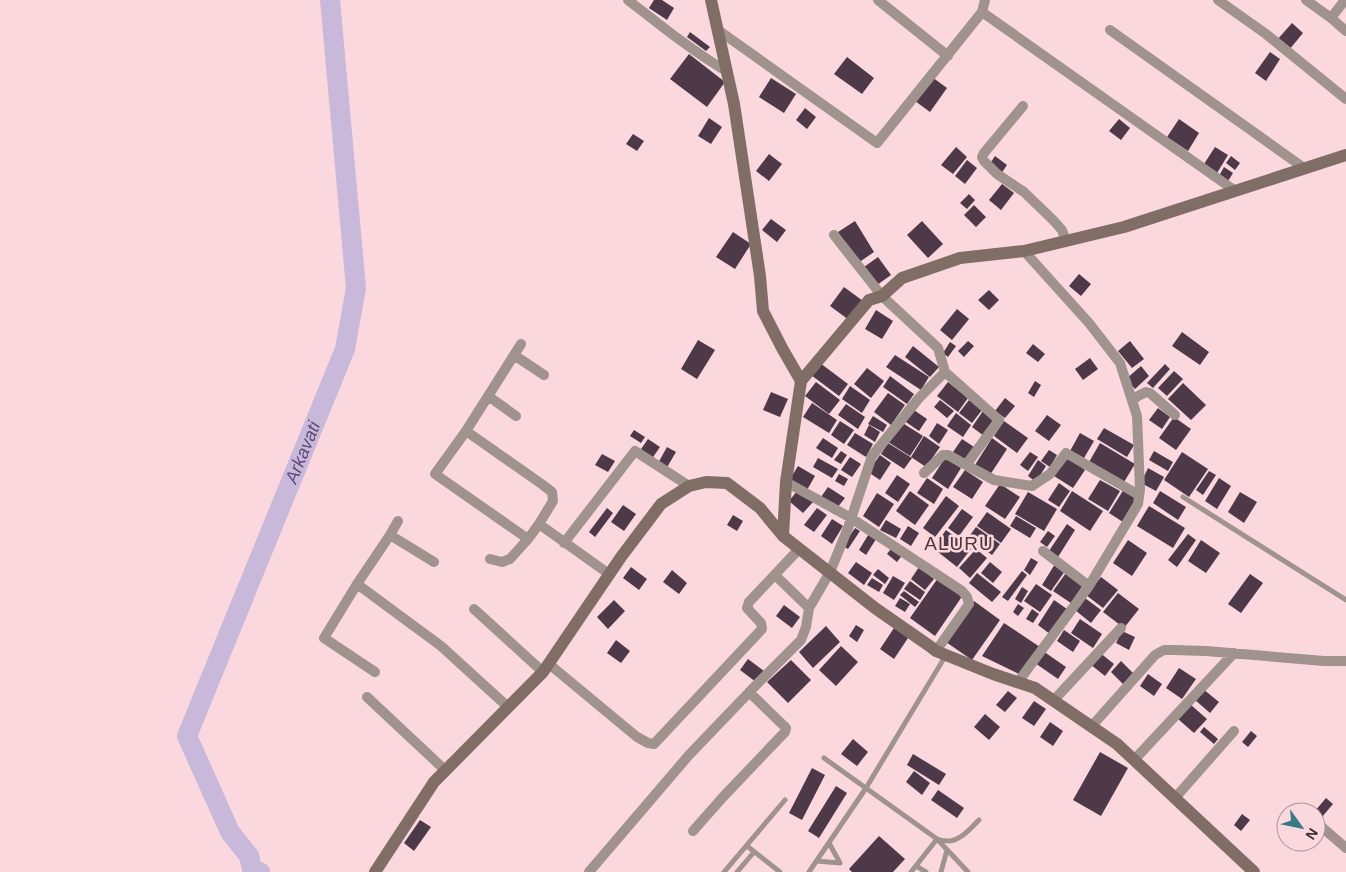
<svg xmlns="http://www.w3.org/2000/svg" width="1346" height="872" viewBox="0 0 1346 872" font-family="Arial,sans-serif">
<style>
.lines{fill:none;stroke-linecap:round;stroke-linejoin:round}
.river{stroke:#c8b9da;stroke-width:20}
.building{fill:#4e3948}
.lane{stroke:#a0938e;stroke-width:5}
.street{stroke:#a0938e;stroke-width:10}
.secondary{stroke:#7f6d66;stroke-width:12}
.labels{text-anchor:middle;stroke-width:5;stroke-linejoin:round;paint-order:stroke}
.water-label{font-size:18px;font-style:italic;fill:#604a79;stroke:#fad8dd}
.quarter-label{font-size:19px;letter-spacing:1px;fill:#52373c;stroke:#fad8dd}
</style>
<rect width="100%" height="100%" fill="#fad8dd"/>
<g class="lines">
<path class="river" id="s1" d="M260,872L252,869L249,856L230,832L187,736L345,349L356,288L330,0"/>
</g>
<path class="building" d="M654,0H662L674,8L667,20L649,8Z
M1292,23L1303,33L1289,50L1277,40Z
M690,32L710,47L706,51L687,37Z
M1270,52L1280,59L1266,81L1255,73Z
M689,54L725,82L707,107L670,79Z
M847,57L874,78L862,94L834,74Z
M932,77L947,88L930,112L915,101Z
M771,78L796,94L784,113L759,97Z
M805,108L816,117L807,129L796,120Z
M709,118L722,127L711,144L698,136Z
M1119,119L1130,128L1121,140L1109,131Z
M1179,119L1199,133L1188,151L1167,137Z
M633,134L644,141L637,151L626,144Z
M956,147L967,157L953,174L941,165Z
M1215,147L1228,155L1217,173L1204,164Z
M769,154L782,164L769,181L756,171Z
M995,156L1007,165L1001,174L989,165Z
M1231,156L1240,163L1235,170L1226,163Z
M967,160L977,168L965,184L955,176Z
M1224,167L1233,173L1228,181L1219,176Z
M1002,184L1014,193L1001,210L989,200Z
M969,194L975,200L967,209L960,203Z
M974,205L986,217L976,227L964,215Z
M771,219L786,230L777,242L762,230Z
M855,221L874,252L858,263L838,232Z
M922,221L943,244L928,258L907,235Z
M733,232L751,244L735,269L716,257Z
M878,257L891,275L877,285L864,267Z
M1079,274L1091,284L1081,296L1069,286Z
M844,287L863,301L849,320L830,306Z
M989,290L999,300L989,310L978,300Z
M957,309L969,319L952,340L940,330Z
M876,310L893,321L882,339L865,329Z
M1182,332L1209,352L1200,365L1172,346Z
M698,340L715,350L697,379L681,369Z
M968,341L974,346L964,357L958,351Z
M1130,341L1144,359L1132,368L1118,351Z
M950,342L956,346L948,357L943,353Z
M1033,344L1045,354L1038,362L1026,353Z
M913,346L939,367L930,377L905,357Z
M895,355L929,377L921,390L886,367Z
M1090,358L1098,369L1083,380L1075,369Z
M820,363L848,384L839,396L811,375Z
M1165,364L1170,369L1153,388L1147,383Z
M1141,366L1149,376L1135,389L1126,379Z
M867,368L884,381L871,398L854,384Z
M1174,371L1183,379L1167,396L1158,388Z
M890,376L914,394L907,404L883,387Z
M1035,381L1041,385L1034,397L1028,393Z
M816,382L840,400L829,414L805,396Z
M948,382L968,398L958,412L937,396Z
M1183,383L1206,405L1191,420L1168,399Z
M850,386L870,400L862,413L842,399Z
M771,392L788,399L780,417L763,410Z
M888,393L905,405L891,425L874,412Z
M1005,398L1015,406L1005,418L995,411Z
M940,400L954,411L947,418L934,407Z
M969,400L982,410L972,423L959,413Z
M812,403L837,420L829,433L803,417Z
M846,404L865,417L858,429L838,415Z
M911,408L927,419L919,431L903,420Z
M1158,408L1170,417L1162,429L1149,420Z
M983,411L995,420L984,436L972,427Z
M956,413L971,425L963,437L947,426Z
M1047,415L1061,425L1049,441L1035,431Z
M873,416L887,425L883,432L868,424Z
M1174,417L1191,429L1176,450L1159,438Z
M840,421L854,430L844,444L831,435Z
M1004,421L1028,438L1017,453L994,436Z
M901,422L923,436L910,456L888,442Z
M937,423L948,430L939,444L929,436Z
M869,425L880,432L875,442L864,435Z
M1104,428L1134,445L1127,457L1097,439Z
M634,430L645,437L641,443L630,436Z
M855,433L873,444L866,457L847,445Z
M1080,433L1094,441L1084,458L1070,451Z
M924,436L940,447L926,467L911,457Z
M823,438L838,448L832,458L816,448Z
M992,438L1007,449L990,475L975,465Z
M648,439L660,447L651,460L639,452Z
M962,439L974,447L965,461L953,452Z
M888,443L912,458L904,469L881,454Z
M1100,443L1135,464L1124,482L1089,462Z
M667,447L676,452L666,469L657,465Z
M1049,450L1057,455L1050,467L1041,461Z
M841,451L847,455L841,464L834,460Z
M1154,451L1173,462L1168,471L1149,460Z
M1030,452L1038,457L1028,471L1020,465Z
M1182,452L1208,469L1189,497L1164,480Z
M602,454L615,461L608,472L595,465Z
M880,455L891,463L880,480L868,472Z
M850,457L861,464L852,477L841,470Z
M1067,457L1085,470L1073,488L1054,476Z
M818,458L838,469L832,478L813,467Z
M945,458L961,468L948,489L932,478Z
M1038,460L1046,466L1036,482L1028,476Z
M798,466L815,476L807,490L790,479Z
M1148,468L1164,477L1156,491L1141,483Z
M965,470L983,482L972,499L953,487Z
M1209,471L1216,475L1203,495L1196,490Z
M839,474L848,479L844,486L835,481Z
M897,475L910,484L898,502L885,493Z
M927,478L943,489L934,504L917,493Z
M1219,478L1231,486L1217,509L1205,501Z
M1100,480L1120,491L1108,511L1088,499Z
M1059,483L1070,491L1059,507L1048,500Z
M1000,484L1020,497L1005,519L985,506Z
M828,487L845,498L837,508L821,497Z
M1124,489L1138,499L1123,522L1109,513Z
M798,490L813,502L803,513L789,501Z
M910,491L929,505L915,525L896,511Z
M1072,491L1103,511L1090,531L1060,511Z
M1160,491L1186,507L1178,520L1153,503Z
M1028,492L1057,509L1044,531L1015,514Z
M1240,492L1257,502L1244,523L1228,512Z
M877,493L894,504L879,527L863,516Z
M946,496L959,506L935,537L923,528Z
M623,505L636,514L624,531L611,522Z
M1149,506L1185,528L1173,548L1137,526Z
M607,508L613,513L595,537L589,532Z
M817,508L827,515L814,532L804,525Z
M962,509L973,517L959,536L948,528Z
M987,512L1011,529L1001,543L977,526Z
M733,515L743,521L737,531L727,525Z
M1016,516L1036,528L1030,538L1010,526Z
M832,519L843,526L832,544L821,536Z
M886,520L901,529L896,538L880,530Z
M1067,524L1075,530L1058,557L1049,551Z
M908,526L919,533L911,546L900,539Z
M976,527L1000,544L992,555L968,538Z
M855,528L860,531L848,549L843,546Z
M946,530L971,549L957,567L933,548Z
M1048,531L1055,536L1047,547L1040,542Z
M870,532L878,536L866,555L859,550Z
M1188,534L1196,540L1177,567L1168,560Z
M1128,540L1147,553L1132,576L1113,563Z
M1201,540L1220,553L1206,573L1188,561Z
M893,546L903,554L897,562L887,554Z
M976,549L987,558L970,578L959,568Z
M1031,558L1038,562L1030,575L1024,570Z
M856,562L872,573L864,585L848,573Z
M990,562L1002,572L993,583L981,573Z
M1055,564L1065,571L1051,591L1042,585Z
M631,567L647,579L639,590L623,578Z
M919,567L934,579L925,590L911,579Z
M878,569L889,578L885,584L873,575Z
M672,570L687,583L679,594L663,582Z
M1022,571L1027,575L1008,601L1002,597Z
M977,573L1001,592L992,602L969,583Z
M1066,573L1083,585L1071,603L1053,591Z
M1250,574L1263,583L1241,613L1228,604Z
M893,576L905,583L894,600L883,593Z
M1101,577L1118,590L1103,608L1086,595Z
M872,578L883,585L879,592L867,585Z
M938,578L963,595L935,636L910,618Z
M910,581L925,592L920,600L904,589Z
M1036,584L1052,595L1040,612L1024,601Z
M1022,587L1028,591L1021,603L1015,599Z
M904,591L919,602L915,607L900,595Z
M1118,593L1139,609L1124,628L1103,612Z
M900,598L910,604L905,612L895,606Z
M1085,598L1101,610L1091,623L1075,610Z
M614,600L625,611L608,629L597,617Z
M1054,600L1067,609L1050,634L1038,625Z
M974,601L1000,620L972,660L946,642Z
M1018,604L1024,608L1018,616L1013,612Z
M784,605L800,617L792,628L776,616Z
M1032,609L1039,614L1033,623L1026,619Z
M1080,619L1102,634L1093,648L1071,633Z
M1004,623L1040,647L1019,674L982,656Z
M856,625L864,630L857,642L849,636Z
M826,626L840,642L813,668L799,652Z
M894,628L908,638L894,659L880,649Z
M1064,630L1080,641L1073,652L1057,641Z
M1122,631L1135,637L1129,650L1116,643Z
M616,640L630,651L621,663L607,653Z
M841,646L858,662L836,686L819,670Z
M1043,651L1066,667L1058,679L1035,663Z
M1099,652L1114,664L1105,676L1090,664Z
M748,659L764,671L756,682L740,670Z
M791,660L811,680L788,703L767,682Z
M1121,661L1135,675L1125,686L1111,672Z
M1179,668L1196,679L1182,699L1166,688Z
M1148,674L1162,684L1154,696L1140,686Z
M1203,689L1219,702L1210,713L1194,699Z
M1008,691L1017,698L1005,712L996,705Z
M1034,701L1046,709L1034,726L1022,718Z
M1191,705L1207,719L1194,733L1178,719Z
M985,714L1000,727L989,740L974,727Z
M1050,722L1063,731L1053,746L1040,737Z
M1204,727L1218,739L1214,744L1200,732Z
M1251,731L1257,736L1248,747L1242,742Z
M853,739L868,752L857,766L841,754Z
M1100,752L1128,768L1101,816L1073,800Z
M913,754L946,774L939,785L907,765Z
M812,768L825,775L802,820L789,813Z
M914,771L930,783L922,795L906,782Z
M836,786L847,793L819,838L808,831Z
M938,790L964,808L957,818L931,800Z
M1326,798L1333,804L1322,817L1315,811Z
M1242,814L1250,820L1241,831L1234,825Z
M420,820L431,827L414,851L404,843Z
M879,836L905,859L893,872H852L849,869Z"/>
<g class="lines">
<path class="lane" d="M1183,497L1346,600
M824,758L937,839L911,872
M937,839C940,840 945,841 949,841C961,840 971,828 979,820
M937,839L968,872
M747,846L780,872
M817,861L840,863L829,843
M916,866L926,872
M724,872L785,800
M737,872L754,852
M809,872L866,788L946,655
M941,872L947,850"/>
<path class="street" d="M628,0C660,25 691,50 726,71
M878,0L948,56
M1218,0L1266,34L1346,99
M1306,0L1331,18
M1345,0L1331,18L1346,31
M982,12L1234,190
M718,30L877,143L982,12L985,0
M1110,30L1304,168
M1023,106L984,153L982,157L984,161L997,174L1024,192L1053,220L1062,230L1066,241
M834,235L882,296L938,348L945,372L999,420L966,465
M514,355L544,375
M488,396L516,416
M1132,401L1138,396L1146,392L1150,393L1175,415
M466,431L543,485L552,492L553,501L539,524L528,539L435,474L466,431L521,344
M924,473L943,455H948L994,480L1032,486L1050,474L1066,453L1139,495
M786,482L851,518L962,591L967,597L969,604L936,651
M539,524L609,574
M390,535L398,521
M564,543L635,451L689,486
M1043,551L1089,586
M490,559L502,562L510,559L528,539
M357,584L441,646L508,707
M809,608L830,572L848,528L872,456L919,398L945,372
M474,609L543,672
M549,664L637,737L648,743L654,744L762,629L761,623L747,608L749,602L799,549
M375,672L324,638L357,584L390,535L434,562
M1018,682L1089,586L1138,504L1140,489L1137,416L1120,363L1089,323L1024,251
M367,697L446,771
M1053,701L1121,628
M1091,727L1155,655L1164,650H1174L1206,651L1324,661H1346
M1134,760L1234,653
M1175,798L1234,731
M1316,822L1346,848
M693,831L723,797L785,732L786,728L783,725L749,692
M589,872L689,755L759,682L801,640L806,627L809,608L775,575"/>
<path class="secondary" d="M711,0L734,104L760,276L763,311L782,348L801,381L786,482L783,536
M801,381L869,300L882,296L902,278L960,258L1024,251L1124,227L1346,155
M375,872L434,782L543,672L621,557L661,504L689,486L706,482L727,483L760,508L783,536L875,608L931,647L936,651L993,674L1035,688L1117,744L1254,872"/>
</g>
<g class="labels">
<g class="water-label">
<text dy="6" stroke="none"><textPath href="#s1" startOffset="464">Arkavati</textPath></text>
</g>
<g class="quarter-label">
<text x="959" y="550">ALURU</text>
</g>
</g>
<g transform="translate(1301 827) rotate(123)"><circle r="24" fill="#fad8dd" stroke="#ae9498"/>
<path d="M0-4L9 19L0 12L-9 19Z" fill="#347b86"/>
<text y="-8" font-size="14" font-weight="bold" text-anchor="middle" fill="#3c2f31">N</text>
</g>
</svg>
